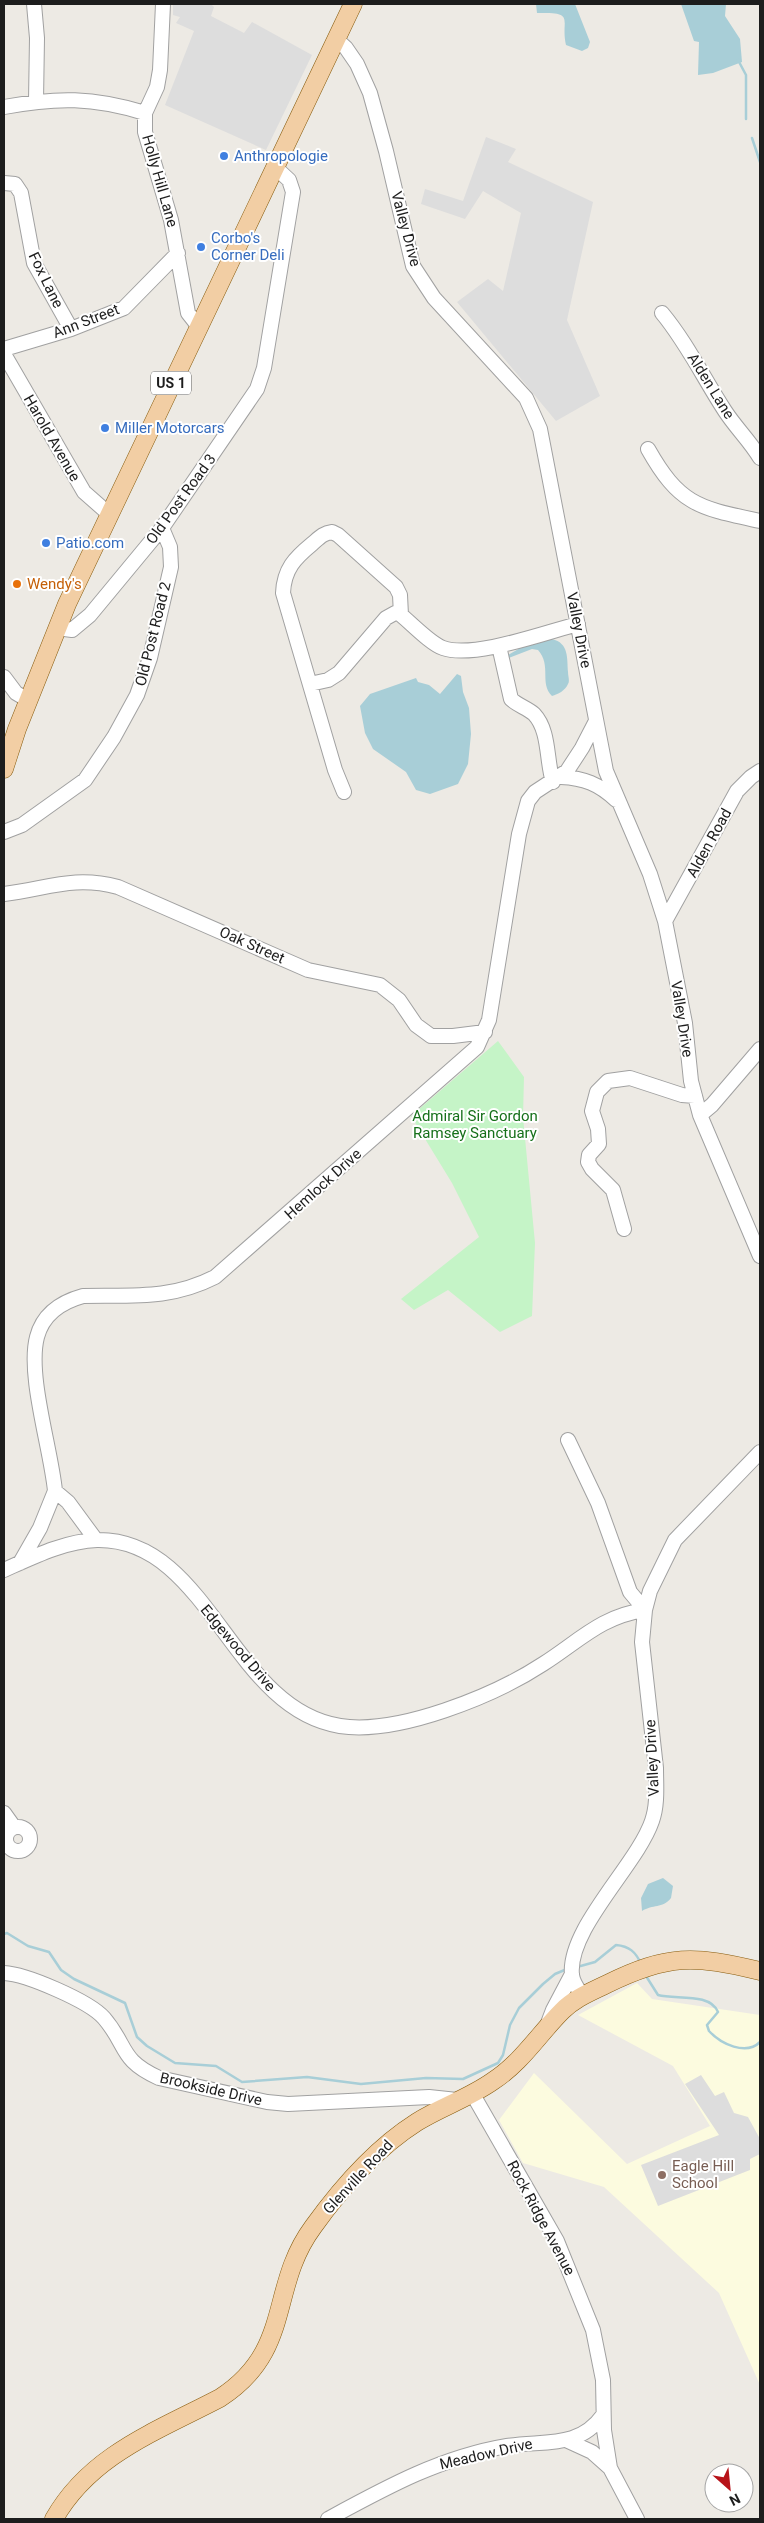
<svg xmlns="http://www.w3.org/2000/svg" width="764" height="2523" viewBox="0 0 764 2523" font-family="Roboto,sans-serif">
<style>
.education{fill:#fcfbdf}
.park{fill:#c5f4c7}
.parking{fill:#ddd}
.water{fill:#a8ced7}
.lines{fill:none;stroke-linecap:round;stroke-linejoin:round}
.stream{stroke:#a8ced7;stroke-width:2.5}
.minor-casing{stroke:#a1a1a1;stroke-width:16}
.major-casing{stroke:#885c0e;stroke-width:19}
.minor{stroke:#fff;stroke-width:14}
.major{stroke:#f2cea4;stroke-width:18}
.shop-dot{fill:#3f7fe0;stroke:#fff;stroke-width:2}
.food-dot{fill:#e8710a;stroke:#fff;stroke-width:2}
.education-dot{fill:#8d6e63;stroke:#fff;stroke-width:2}
.labels{text-anchor:middle;stroke-width:4;stroke-linejoin:round;paint-order:stroke}
.shield{fill:#fff;stroke:#616161;stroke-width:1}
.shield-label{font-size:14px;font-weight:bold;fill:#1d1d1d}
.shop-label{font-size:15px;fill:#366cbe;stroke:#fff;text-anchor:start}
.street-label{font-size:15px;fill:#1d1d1d;stroke:#fff}
.food-label{font-size:15px;fill:#c56008;stroke:#fff;text-anchor:start}
.park-label{font-size:15px;fill:#16701a;stroke:#fff}
.education-label{font-size:15px;fill:#785e54;stroke:#fff;text-anchor:start}
</style>
<rect width="100%" height="100%" fill="#edeae4"/>
<path class="education" d="M637,1983L652,1999L760,2015V2385L719,2293L604,2187L523,2163L499,2120L534,2073L627,2164L710,2126L673,2066L578,2015Z"/>
<path class="park" d="M498,1041L524,1077L523,1117L535,1243L532,1316L500,1332L448,1290L414,1310L401,1299L479,1237L452,1183L411,1116Z"/>
<path class="parking" d="M173,4H211L214,7L211,16L244,33L252,22L312,55L266,150L165,105L194,31L176,23L180,17L173,15Z
M486,137L516,149L508,162L593,202L567,320L600,396L556,421L457,302L488,279L503,291L521,213L483,191L465,219L421,204L425,189L463,201Z
M701,2075L715,2096L724,2092L734,2113L748,2117L760,2139V2154L750,2159V2170L658,2206L641,2165L719,2135L685,2084Z"/>
<path class="water" d="M536,4H575L590,42L588,48L582,51L566,45C560,19 577,12 537,13Z
M681,4H726L725,16L740,39L742,62L713,73L698,75L699,42L694,41Z
M552,639C569,643 567,658 568,672C568,676 570,681 568,684C565,691 558,694 552,696C539,683 552,666 538,650L532,649L506,659V656L522,647Z
M457,674L461,676L463,692L469,708L471,734L468,764L458,784L430,794L416,790L406,772L373,749L365,733L360,706L370,694L416,678L418,682L429,685L440,694Z
M663,1878L673,1886L671,1898C662,1909 653,1904 642,1911L641,1898L648,1884Z"/>
<g class="lines">
<path class="stream" d="M738,60L746,75V119
M752,138L760,162
M4,1934L7,1933L28,1946L49,1952L61,1970L74,1979L125,2003L137,2037L147,2046L175,2063L216,2066L242,2082L307,2077L361,2084L426,2078L463,2079L498,2063L503,2055L510,2025L519,2008L543,1984L555,1974L567,1969
M577,1967L595,1962L616,1945C629,1946 636,1952 641,1964
M646,1976L658,1995C675,2000 710,1992 718,2012L707,2025L709,2031C721,2044 746,2056 760,2042"/>
<defs>
<path id="minor" d="M34,4L37,38L36,101
M163,4L160,70L157,87L145,113V132L171,220L188,313L199,327
M336,39L346,48L357,64L370,93L386,151L413,266L434,298L526,398L540,429L606,771L650,874L665,921L685,1023L691,1081L700,1115L760,1256
M4,107C57,97 93,97 145,113
M4,183L15,184L21,193L34,263L71,329
M662,313C687,343 704,379 725,411C736,428 750,441 760,458
M4,349L71,329L124,308L178,253
M4,354L84,492L109,514
M648,449C680,506 700,508 760,521
M57,628L72,630L90,615L162,528L257,389L264,368L293,192L289,180L275,167
M499,646L511,699C517,705 527,708 534,714C550,731 546,760 553,782
M4,677L16,693L28,700
M310,684L328,680L339,673L386,618L395,613L401,614
M561,777C584,778 599,784 616,800
M344,792L335,770L283,593C284,569 295,558 312,544C319,538 323,533 332,532L338,535L396,587L400,595L401,615C412,624 431,644 443,648C474,659 546,632 578,624
M4,832L22,825L85,780L114,737L137,695L150,658L171,567L170,547L162,528
M4,894C47,889 73,875 118,887L308,970L380,985L399,1000L416,1025L431,1036H453L485,1032
M665,921L737,791L751,777L760,771
M700,1115L712,1105L760,1049
M624,1229L613,1190L592,1169L588,1162L589,1155L599,1144L598,1129L592,1111L597,1092L608,1081L630,1078L682,1095L695,1096
M568,1440L598,1503L630,1592L645,1610
M96,1540L68,1502L55,1491C51,1449 27,1375 37,1337C43,1314 61,1302 83,1296C132,1295 170,1300 215,1277L477,1047L489,1020L519,834L528,801L535,792L567,771L582,748L596,721
M20,1563L40,1528L55,1491
M4,1570C33,1557 65,1541 97,1540C209,1538 231,1709 340,1726C398,1735 494,1696 543,1664C578,1642 601,1616 645,1610
M4,1813L14,1827
M6 1839a12 12 0 1 1 24 0a12 12 0 1 1-24 0Z
M4,1973C26,1974 89,2001 104,2018C128,2046 119,2060 159,2078L267,2102L288,2104L429,2097L457,2100
M582,1995C578,1989 573,1983 572,1975C567,1929 637,1865 652,1821C658,1804 656,1785 656,1768L642,1642L645,1610L650,1591L675,1540L760,1452
M548,2023L553,2010L572,1974
M472,2093L557,2241L593,2330L603,2380L604,2430L610,2468L637,2519
M568,2441L592,2452L610,2468
M328,2519C385,2488 441,2457 507,2446C544,2440 579,2449 603,2415"/>
<path id="major" d="M4,769L17,729L67,604L353,4
M54,2519C90,2455 157,2431 220,2398C294,2350 268,2288 313,2227C341,2188 376,2148 417,2122C441,2107 469,2098 493,2081C521,2063 539,2034 562,2011C575,1998 591,1992 607,1984C668,1954 694,1955 760,1971"/>
</defs>
<use href="#minor" class="minor-casing"/>
<use href="#major" class="major-casing"/>
<use href="#minor" class="minor"/>
<use href="#major" class="major"/>
</g>
<g class="shop-dot">
<circle cx="224" cy="156" r="5"/>
<circle cx="201" cy="247" r="5"/>
<circle cx="105" cy="428" r="5"/>
<circle cx="46" cy="543" r="5"/>
</g>
<circle class="food-dot" cx="17" cy="584" r="5"/>
<circle class="education-dot" cx="662" cy="2175" r="5"/>
<g class="labels">
<rect class="shield" x="151" y="371.5" width="40" height="23" rx="4"/>
<g class="shield-label">
<text x="171" y="388">US 1</text>
</g>
<g class="shop-label">
<text x="234" y="161">Anthropologie</text>
<text x="211" y="243">Corbo's<tspan x="211" dy="17">Corner Deli</tspan></text>
<text x="115" y="433">Miller Motorcars</text>
<text x="56" y="548">Patio.com</text>
</g>
<g class="street-label">
<text transform="translate(160 181) rotate(74)" y="5">Holly Hill Lane</text>
<text transform="translate(406 229) rotate(75)" y="5">Valley Drive</text>
<text transform="translate(46 280) rotate(64)" y="5">Fox Lane</text>
<text transform="translate(86 321) rotate(-21)" y="5">Ann Street</text>
<text transform="translate(711 386) rotate(58)" y="5">Alden Lane</text>
<text transform="translate(52 438) rotate(60)" y="5">Harold Avenue</text>
<text transform="translate(181 499) rotate(-54)" y="5">Old Post Road 3</text>
<text transform="translate(579 630) rotate(79)" y="5">Valley Drive</text>
<text transform="translate(153 634) rotate(-76)" y="5">Old Post Road 2</text>
<text transform="translate(709 843) rotate(-61)" y="5">Alden Road</text>
<text transform="translate(252 945) rotate(24)" y="5">Oak Street</text>
<text transform="translate(682 1019) rotate(81)" y="5">Valley Drive</text>
<text transform="translate(323 1184) rotate(-42)" y="5">Hemlock Drive</text>
<text transform="translate(238 1648) rotate(50)" y="5">Edgewood Drive</text>
<text transform="translate(652 1758) rotate(-93)" y="5">Valley Drive</text>
<text transform="translate(211 2089) rotate(13)" y="5">Brookside Drive</text>
<text transform="translate(358 2177) rotate(-47)" y="5">Glenville Road</text>
<text transform="translate(541 2218) rotate(62)" y="5">Rock Ridge Avenue</text>
<text transform="translate(486 2454) rotate(-13)" y="5">Meadow Drive</text>
</g>
<g class="food-label">
<text x="27" y="589">Wendy's</text>
</g>
<g class="park-label">
<text x="475" y="1121">Admiral Sir Gordon<tspan x="475" dy="17">Ramsey Sanctuary</tspan></text>
</g>
<g class="education-label">
<text x="672" y="2171">Eagle Hill<tspan x="672" dy="17">School</tspan></text>
</g>
</g>
<rect width="764" height="2523" fill="none" stroke="#1d1d1d" stroke-width="10"/>
<g transform="translate(729 2488) rotate(153)"><circle r="24" fill="#ffffff" stroke="#a5a5a5"/>
<path d="M0-4L9 19L0 12L-9 19Z" fill="#b71319"/>
<text y="-8" font-size="14" font-weight="bold" text-anchor="middle" fill="#1d1d1d">N</text>
</g>
</svg>
